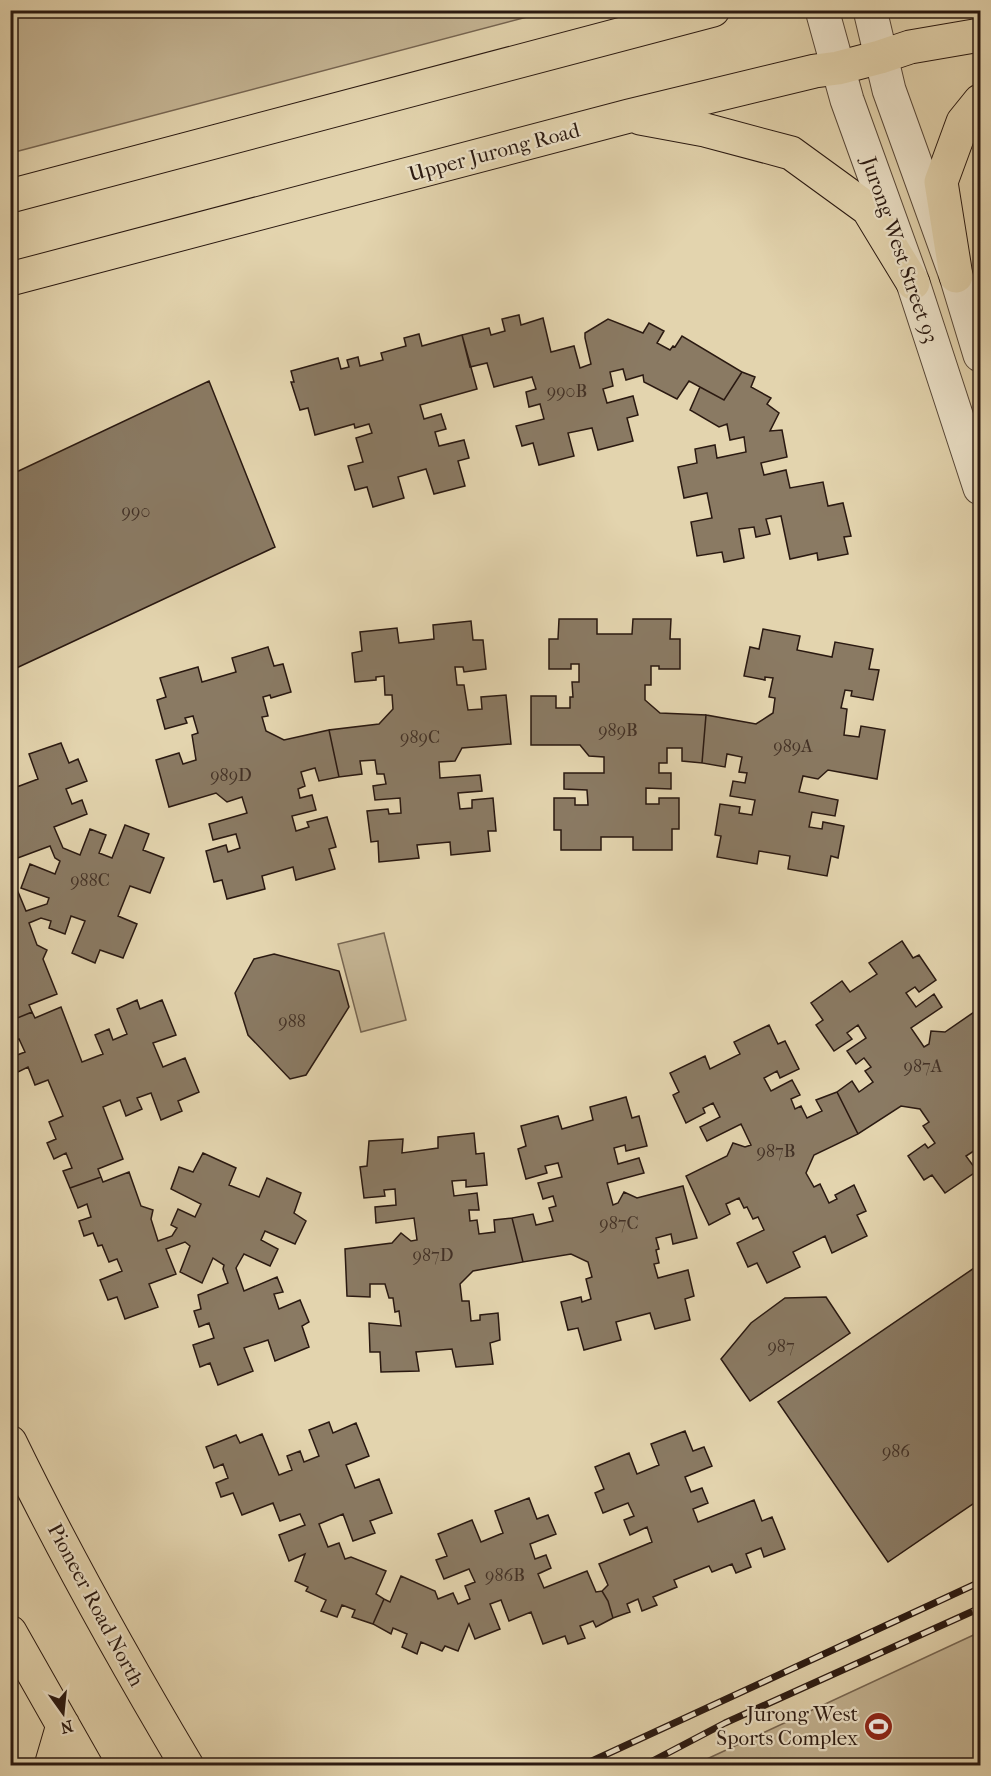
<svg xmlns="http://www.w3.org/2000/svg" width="991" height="1776" viewBox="0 0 991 1776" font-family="'IM FELL French Canon',serif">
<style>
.green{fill:#c4b493;stroke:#776652;stroke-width:1.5}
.building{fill:#8a7a63;stroke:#2a1911;stroke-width:1.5}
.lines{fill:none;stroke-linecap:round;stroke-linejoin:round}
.minor-casing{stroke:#584838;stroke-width:35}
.major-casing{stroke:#2a1911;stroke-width:35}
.minor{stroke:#ede3ca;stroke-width:33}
.major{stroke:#e3d4ae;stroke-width:33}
.rail-casing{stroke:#2a1911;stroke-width:7}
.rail{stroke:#ede3ca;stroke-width:4.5;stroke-dasharray:14;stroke-linecap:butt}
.labels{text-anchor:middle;stroke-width:4.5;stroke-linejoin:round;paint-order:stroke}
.number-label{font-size:18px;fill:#423126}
.street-label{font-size:21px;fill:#2a1911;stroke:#ede3ca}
.poi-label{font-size:21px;fill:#2a1911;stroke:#ede3ca;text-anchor:end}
</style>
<rect width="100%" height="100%" fill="#e3d4ae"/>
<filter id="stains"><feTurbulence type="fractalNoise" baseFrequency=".00333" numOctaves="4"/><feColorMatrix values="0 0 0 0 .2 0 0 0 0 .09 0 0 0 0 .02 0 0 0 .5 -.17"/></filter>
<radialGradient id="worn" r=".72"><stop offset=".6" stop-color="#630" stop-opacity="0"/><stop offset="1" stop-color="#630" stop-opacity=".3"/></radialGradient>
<path class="green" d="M11,10H550V11L11,153Z
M384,933L406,1020L361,1032L338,944Z
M980,1632V1765H694Z"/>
<path class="building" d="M519,315L521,325L543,318L551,352L574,346L580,368L591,364L585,338V333L608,319L643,333L649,323L664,331L657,343L670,350L673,346L675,347L682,336L742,372L724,400L689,381L677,399L644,382L643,375L626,380L623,369L610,372L613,386L603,389L607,403L633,396L638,415L627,418L633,441L598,450L592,428L568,433L574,456L539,465L533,443L522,446L516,426L544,419L540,404L529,407L526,392L536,389L532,377L494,387L487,363L470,367L462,335L489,328L491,335L505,331L502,319Z
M419,334L422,346L462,335L477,389L420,405L424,419L441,414L446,429L435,432L439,446L464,440L469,458L458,461L465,486L434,494L426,469L398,477L404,498L373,507L367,487L355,490L348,466L363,462L356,438L372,433L369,424L355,428L354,424L315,435L308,408L300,410L291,382H294L291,371L338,358L341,369L349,367L347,360L358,357L360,366L383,360L381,353L406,346L404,338Z
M742,372L755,377L751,387L771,398L767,404L779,413L770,431L782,430L787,457L761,463L764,475L786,470L790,488L823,482L828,506L843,503L851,536L844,537L848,554L818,560L817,553L790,559L781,516L766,519L770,534L756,537L754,527L739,529L744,558L724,562L722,552L697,556L691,522L712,518L707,493L684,498L678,467L697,463L695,449L715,445L717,458L746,452L744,437L730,440L727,424L719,427L690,410L700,387L724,400Z
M209,381L275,547L10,671V475Z
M559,619H597V634H632L633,619H671L670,639H680V669H659V666H651V685H645V700L660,713L706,715L702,763L682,761V748H667V763H659V773H671V789L646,788V804H659V798H679V829H672V850H633V837H601V850H561V830H554V798H575V805H588L587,790L564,789V773H604V757L589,756L580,745H531V696H556V708H570V697H573L572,682H579V664H571V669H549V639H558Z
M471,621L473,640H483L486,669L464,672L463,667H455L457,685H464L468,710L482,709L481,697L506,695L511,744L462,748L455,761L439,762L440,778L480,775L482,791L458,793L460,809L472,808V800L493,798L496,831H488L490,851L451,855L450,842L417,845L419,858L379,862L378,841L371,842L367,811L388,809L389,814L401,813L400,798L375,800L373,786L386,784L384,774H377L375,760L360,761L362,774L339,777L329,730L379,724L393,709L392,695H385L384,676L376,677V680L355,682L352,653L362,651L360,632L397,628L399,643L434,639L433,625Z
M763,629L800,636L797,650L832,657L835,642L873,649L869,669L879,670L873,700L851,696L852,691L845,690L841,708L847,709L844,735L859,737L861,726L885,730L877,779L828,770L818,779L803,776L799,792L838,800L835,816L812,812L809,827L822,829L823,822L844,826L838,858L831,856L827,876L788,869L790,856L759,851L757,864L717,857L721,836L715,835L720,804L740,807L739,813L752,815L755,800L730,796L733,781L745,783L747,773L739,772L742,757L727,754L725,767L702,763L706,715L756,724L773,713L775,698L769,697L773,678L765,677V680L744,676L750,647L759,649Z
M268,647L274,666L283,664L291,692L271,698L270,695L263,697L268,716L262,717L266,731L284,740L329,730L339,777L319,781L315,768L301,772L305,786L298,789L300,798L312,795L316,810L292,816L296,831L309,827L307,822L327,817L336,847L329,849L335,869L296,880L293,867L262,876L265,889L227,899L222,880L214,882L206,851L226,845L228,852L240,848L236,834L213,840L209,824L247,813L242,797L227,802L216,793L169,807L156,760L179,753L183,764L196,760L192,735L198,733L193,716L185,718L187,723L165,729L157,700L166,697L160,678L198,667L202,682L236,672L232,658Z
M61,743L69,763L78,759L87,781L66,789L72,804L82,800L87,814L54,827L63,848L80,855L90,829L106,835L99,853L112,858L125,825L149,834L143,850L164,858L150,893L130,886L118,916L137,924L123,958L100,950L95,963L72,953L85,921L71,916L65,934L49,928L51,921L41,918L29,923L37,945L47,950L43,959L57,994L29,1005L32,1012L10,1021V889L16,887L26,911L47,904L49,898L21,888L30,864L55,874L60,861L55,858L50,846L15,859L10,846V780L14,788L38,779L29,754Z
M902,941L913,958L919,955L936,980L919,992L915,987L906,993L916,1007L934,994L942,1007L911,1028L924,1047L929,1044L931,1031L945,1032L980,1008V1060L976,1063L980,1070V1147L966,1156L977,1171L945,1193L932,1175L924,1180L908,1156L925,1144L928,1148L935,1143L923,1126L929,1122L920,1109L901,1106L858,1134L837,1092L852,1081L859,1092L873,1082L865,1071L871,1067L864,1058L856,1064L847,1051L866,1038L858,1025L847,1033L852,1039L834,1051L816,1025L823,1020L811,1003L842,981L850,992L877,974L869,963Z
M274,954L339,971L349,1007L306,1075L290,1079L248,1035L235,993L254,959Z
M137,1000L140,1009L162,1000L176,1035L153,1043L163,1067L185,1058L199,1092L178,1101L182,1111L161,1120L151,1093L137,1098L142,1109L126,1116L120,1100L103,1107L123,1159L98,1169L101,1177L70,1188L63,1171L72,1168L66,1153L54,1159L47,1143L56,1139L49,1122L63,1116L48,1080L35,1085L28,1067L18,1072L12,1057L25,1052L19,1039L11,1042L10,1021L32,1012L35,1018L61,1007L82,1062L103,1054L95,1035L109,1029L113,1040L127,1034L117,1009Z
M769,1025L778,1044L785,1041L799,1069L780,1078L777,1071L764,1078L771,1091L792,1080L800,1095L791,1099L795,1109L801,1106L807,1118L822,1111L816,1100L837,1092L858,1134L814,1155L806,1173L814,1187L820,1184L829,1203L837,1199L835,1195L854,1185L866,1211L857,1215L867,1236L832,1253L825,1236L793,1252L800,1267L767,1283L757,1263L748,1267L737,1243L764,1230L758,1217L753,1219L747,1207L744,1208L739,1198L726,1204L730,1214L709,1225L686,1176L727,1156L733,1143L745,1147L751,1145L741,1124L707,1141L700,1127L720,1117L713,1103L703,1108L705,1113L686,1123L673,1095L679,1092L670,1073L705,1056L710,1069L740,1054L734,1042Z
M626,1097L632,1118L639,1116L647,1146L626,1151L625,1145L614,1148L618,1164L639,1158L644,1173L607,1183L613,1205L618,1203L624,1192L637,1198L683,1186L697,1238L673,1244L671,1234L656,1238L659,1249L656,1250L659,1263L654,1264L658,1278L688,1270L694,1296L685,1299L690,1320L655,1329L650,1313L616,1322L621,1340L584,1350L578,1328L568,1330L561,1302L581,1297L582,1302L591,1299L586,1279L592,1277L588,1262L571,1254L523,1262L512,1218L533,1214L536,1225L553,1221L549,1208L556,1206L553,1196L543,1199L538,1183L562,1177L558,1163L545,1166L547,1173L526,1179L518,1149L526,1146L521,1126L558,1116L562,1129L593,1120L590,1107Z
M474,1133L476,1154L484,1153L487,1185L466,1187V1180L452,1181L454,1196L477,1193L479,1210H469L470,1221L477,1220L479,1234L495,1232L494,1220L512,1218L523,1262L473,1271L460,1284L462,1301H469L471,1321L480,1320V1315L498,1313L500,1340L490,1343L493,1364L456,1367L452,1349L416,1352L419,1371L381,1372L380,1352H370L369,1323L401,1326L399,1311L395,1312L393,1298H389L385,1284H370V1297L347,1296L345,1249L392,1243L401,1233L411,1241L417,1240L414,1218L376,1223L375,1207L396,1205L395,1189L384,1190L385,1196L364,1198L360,1167L367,1166L369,1141L403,1139L402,1153L438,1148V1137Z
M203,1153L236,1168L229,1185L259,1197L267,1178L301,1193L294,1213L306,1221L295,1244L265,1231L261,1240L278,1249L270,1266L244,1254L236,1268L244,1291L277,1277L283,1292L274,1294L279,1309L300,1300L309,1322L302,1326L309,1347L275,1361L268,1340L244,1348L253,1371L218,1385L210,1363L200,1367L193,1345L214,1338L209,1323L199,1327L194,1311L201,1309L198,1295L228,1283L223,1269L224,1265L213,1258L202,1283L180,1272L190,1246L185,1242L166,1249L176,1274L149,1284L158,1307L125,1319L117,1297L108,1300L100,1280L122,1271L117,1259L109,1262L102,1245L98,1246L93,1233L84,1236L79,1221L91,1217L87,1204L78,1208L70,1188L101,1177L103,1182L129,1172L141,1206L153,1210L151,1219L158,1241L172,1236L177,1228L171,1225L178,1209L195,1217L201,1204L171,1189L179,1167L193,1172Z
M980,1264V1499L888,1562L778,1402Z
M826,1297L850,1333L750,1401L721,1359L751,1323L785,1298Z
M329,1422L333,1433L356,1423L369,1456L346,1465L355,1488L379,1479L392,1513L370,1521L375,1533L353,1541L343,1514L319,1524L328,1547L339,1543L345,1559L351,1557L386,1571L376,1594L384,1599L373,1624L352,1617L355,1610L342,1605L337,1617L321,1611L326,1600L306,1591L308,1587L295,1581L305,1554L289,1561L279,1535L305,1525L300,1514L280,1521L273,1503L242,1515L233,1493L221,1497L216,1483L228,1478L223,1464L214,1468L206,1447L236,1435L240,1443L262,1434L279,1475L292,1470L287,1456L300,1451L304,1462L319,1456L309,1430Z
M685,1431L693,1451L704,1447L712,1466L685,1477L691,1492L702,1488L708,1503L693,1509L698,1522L754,1500L762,1521L772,1517L785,1549L764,1557L761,1548L746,1554L751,1567L736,1573L732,1564L712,1572L709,1566L674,1580L677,1587L653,1597L657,1605L642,1611L638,1599L627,1604L630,1612L613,1618L608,1601L602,1591L608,1585L599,1564L652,1542L647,1527L630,1535L624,1520L634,1516L628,1503L603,1513L595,1493L604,1489L595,1467L629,1453L637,1474L659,1465L651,1444Z
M529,1498L537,1519L548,1515L556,1534L530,1544L535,1559L546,1555L551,1568L538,1574L544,1588L587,1571L596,1592L602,1591L608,1601L613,1618L596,1627L593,1621L580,1626L585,1638L568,1644L565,1636L543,1644L531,1612L509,1621L501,1600L490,1604L500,1629L475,1639L469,1624L458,1651L445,1646L442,1651L421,1642L417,1654L402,1647L407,1634L393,1628L391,1634L373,1624L384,1599L390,1602L401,1576L435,1591L438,1599L453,1593L458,1604L470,1599L465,1586L475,1582L469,1569L444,1579L436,1560L447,1556L438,1534L472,1520L481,1542L503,1533L495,1511Z"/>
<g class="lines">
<defs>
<path id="minor" d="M822,10L847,100L913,283L980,488
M870,10L889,90L956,276L980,355"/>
<path id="major" d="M640,118L705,130L791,153L868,209L913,283
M10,196L713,10
M956,276L941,182L963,122L980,101
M10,279L629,116L815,71L838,68L880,57L910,47L980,35
M10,1442C64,1553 124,1660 187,1766
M10,1632L86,1766
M51,1766L63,1725"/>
</defs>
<use href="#minor" class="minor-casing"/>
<use href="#major" class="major-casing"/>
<use href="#minor" class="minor"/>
<use href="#major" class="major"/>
<defs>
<path id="rail" d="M581,1766L980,1582
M643,1766L725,1723L980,1608"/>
</defs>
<use href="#rail" class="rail-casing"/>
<use href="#rail" class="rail"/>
</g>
<defs>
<symbol id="stadium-disc" viewBox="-11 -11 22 22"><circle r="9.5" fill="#8f2418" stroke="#ede3ca"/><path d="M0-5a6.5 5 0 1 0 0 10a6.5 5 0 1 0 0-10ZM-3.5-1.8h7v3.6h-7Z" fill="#fff"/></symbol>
</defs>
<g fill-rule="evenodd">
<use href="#stadium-disc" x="862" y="1710" width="33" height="33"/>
</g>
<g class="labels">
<g class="number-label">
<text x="567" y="397">990B</text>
<text x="136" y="517">990</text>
<text x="618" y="736">989B</text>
<text x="420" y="743">989C</text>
<text x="793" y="752">989A</text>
<text x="231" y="781">989D</text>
<text x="90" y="886">988C</text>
<text x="292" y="1027">988</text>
<text x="923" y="1072">987A</text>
<text x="776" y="1157">987B</text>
<text x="619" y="1229">987C</text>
<text x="433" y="1261">987D</text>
<text x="781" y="1352">987</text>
<text x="896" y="1457">986</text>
<text x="505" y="1581">986B</text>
</g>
<g class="street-label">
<text transform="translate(494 152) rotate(-15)" y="7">Upper Jurong Road</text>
<text transform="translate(900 250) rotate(71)" y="7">Jurong West Street 93</text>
<text transform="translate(96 1605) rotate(62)" y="7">Pioneer Road North</text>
</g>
<g class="poi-label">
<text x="858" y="1721">Jurong West<tspan x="858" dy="24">Sports Complex</tspan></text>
</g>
</g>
<rect width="991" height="1776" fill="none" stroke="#e3d4ae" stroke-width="36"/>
<rect x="12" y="12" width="967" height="1752" fill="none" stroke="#2a1911" stroke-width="3"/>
<rect x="18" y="18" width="955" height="1740" fill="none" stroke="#2a1911" stroke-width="1.5"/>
<g transform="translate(63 1713) rotate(165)" stroke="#ede3ca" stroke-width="4.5" paint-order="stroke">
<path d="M0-4.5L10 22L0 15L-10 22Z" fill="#2a1911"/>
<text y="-9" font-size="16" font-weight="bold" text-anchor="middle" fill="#2a1911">N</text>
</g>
<rect width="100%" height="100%" filter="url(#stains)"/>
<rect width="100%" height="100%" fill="url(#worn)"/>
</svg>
